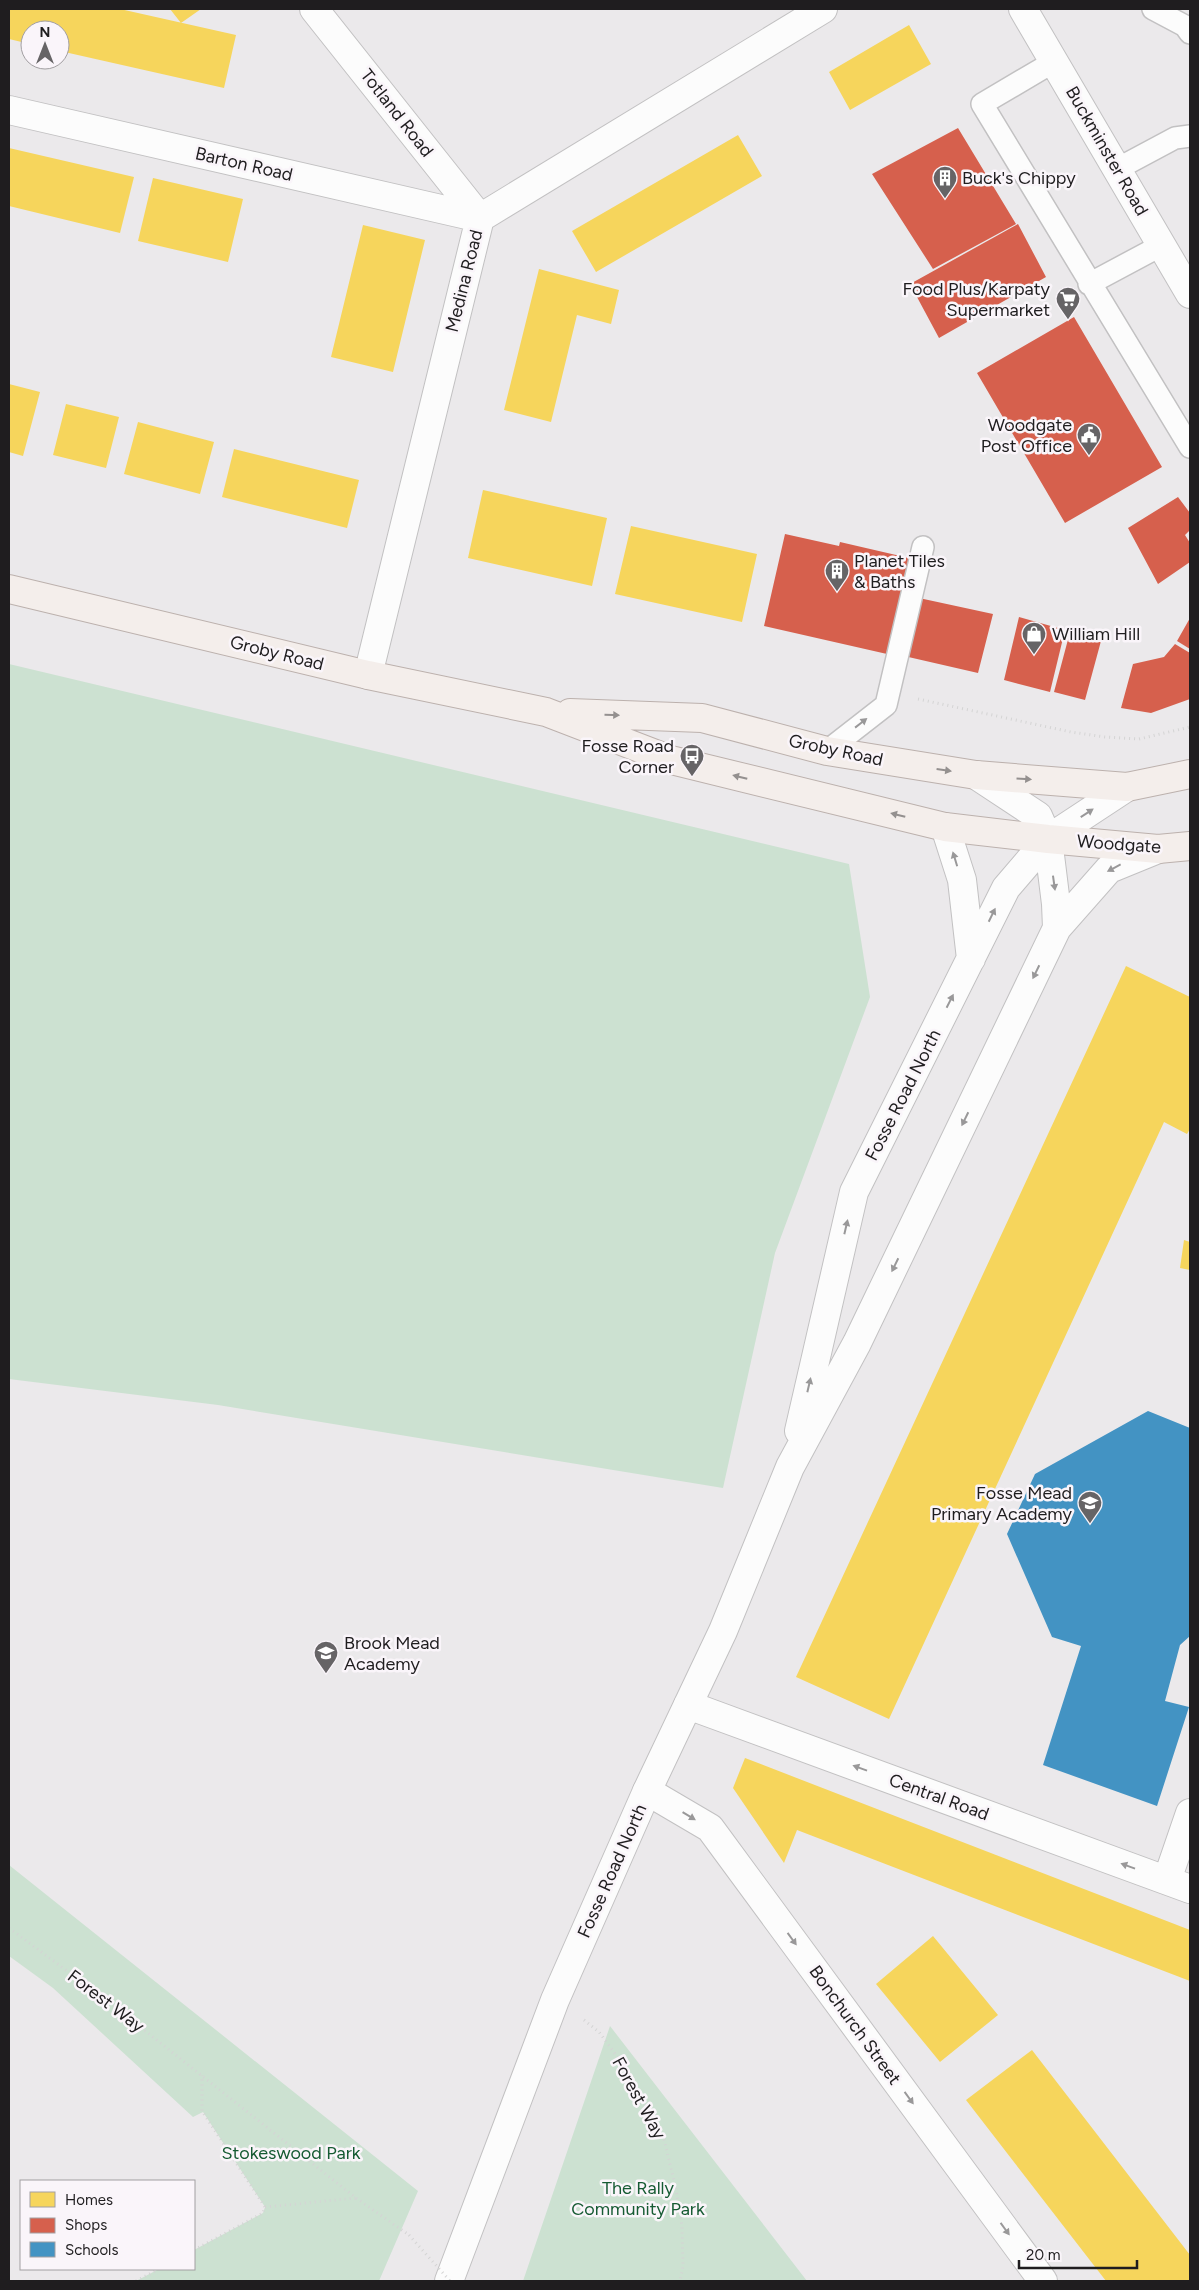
<svg xmlns="http://www.w3.org/2000/svg" width="1199" height="2290" viewBox="0 0 1199 2290" font-family="Figtree,sans-serif">
<style>
.green{fill:#cce1d1}
.homes{fill:#f6d55c}
.shops{fill:#d6604d}
.schools{fill:#4393c3}
.lines{fill:none;stroke-linecap:round;stroke-linejoin:round}
.lane-casing{stroke:#c2c1c2;stroke-width:24}
.street-casing{stroke:#c2c1c2;stroke-width:30}
.secondary-casing{stroke:#c2c1c2;stroke-width:30}
.primary-casing{stroke:#bcb1ad;stroke-width:30}
.path{stroke:#d4d4d4;stroke-width:3;stroke-dasharray:1 4;stroke-linecap:butt}
.lane{stroke:#fcfcfc;stroke-width:21}
.street{stroke:#fcfcfc;stroke-width:28}
.secondary{stroke:#fcfcfc;stroke-width:28}
.primary{stroke:#f4eeeb;stroke-width:28}
.path-bridge{stroke:#d4d4d4;stroke-width:3;stroke-dasharray:1 4;stroke-linecap:butt}
.oneway{fill:#94908f}
.oneway2{fill:#999899}
.labels{text-anchor:middle;stroke-width:5;stroke-linejoin:round;paint-order:stroke}
.street-label{font-size:18px;fill:#1f1d1f;stroke:#faf5fa}
.poi-label{font-size:18px;fill:#1f1d1f;stroke:#faf5fa;text-anchor:start}
.park-label{font-size:18px;fill:#165b33;stroke:#faf5fa}
</style>
<rect width="100%" height="100%" fill="#ebe9eb"/>
<path class="green" d="M9,664L849,864L870,997L775,1253L723,1488L218,1405L9,1379Z
M9,1865L418,2191L379,2281H136L159,2269H194V2250L263,2213L265,2207L203,2112L193,2117L53,1988L9,1956Z
M610,2026L807,2281H523Z"/>
<path class="homes" d="M9,9H120L236,35L224,88L60,51V30H30V44L9,39Z
M170,9H201L181,23Z
M909,25L931,64L850,110L829,72Z
M738,135L762,176L596,272L572,231Z
M9,148L134,177L120,233L9,206Z
M153,178L243,199L228,262L138,241Z
M363,225L425,240L393,372L331,357Z
M539,269L619,290L611,324L577,315L551,422L504,410Z
M9,384L40,392L23,456L9,452Z
M66,404L119,417L106,468L53,455Z
M138,422L214,442L200,494L124,474Z
M234,449L359,480L347,528L222,497Z
M483,490L607,518L592,586L468,558Z
M631,526L757,554L742,622L615,594Z
M1126,966L1190,997V1129L1187,1134L1164,1122L889,1719L796,1677Z
M1184,1240L1190,1242V1270L1180,1268Z
M745,1758L1190,1930V1981L797,1830L784,1863L733,1788Z
M933,1936L998,2015L940,2062L876,1984Z
M1032,2050L1190,2255V2281H1106L966,2100Z"/>
<path class="shops" d="M958,128L1016,224L933,269L872,174Z
M1018,224L1046,277L939,338L910,284Z
M1074,317L1162,467L1065,523L977,373Z
M1178,497L1190,513V530L1185,535L1190,543V562L1158,584L1128,528Z
M785,534L839,546L840,542L909,558L887,654L764,626Z
M919,598L993,614L978,673L904,656Z
M1019,617L1065,630L1050,692L1004,680Z
M1190,618V649L1177,641Z
M1070,632L1101,641L1085,700L1054,692Z
M1175,644L1190,653V699L1151,713L1121,708L1133,664L1164,657Z"/>
<path class="schools" d="M1148,1411L1190,1428V1636L1180,1645L1165,1701L1189,1707L1157,1806L1043,1765L1081,1646L1052,1637L1007,1534L1035,1474Z"/>
<g class="lines">
<defs>
<path id="lane" d="M1153,9L1185,26L1190,33
M1055,61L982,104L1190,447
M1117,169L1175,138L1190,136
M1089,284L1162,245
M827,751L886,705L923,547"/>
<path id="street" d="M314,9L480,218
M1023,9L1190,294
M9,110L480,218
M368,675L480,218L823,9
M688,1705L1190,1889
M647,1791L710,1828L1043,2281
M1167,1880L1190,1813"/>
<path id="secondary" d="M976,775L1038,816L1048,839L1056,904L1057,928
M945,827L962,880L971,959
M799,1431L854,1192L1006,888L1048,839L1127,787
M449,2281L555,2000L647,1791L723,1631L790,1467L857,1343L1057,928L1109,869L1158,849"/>
<path id="primary" d="M9,589L368,675L546,712L671,760L945,827L1048,839L1158,849L1190,846
M570,713L702,718L827,751L976,775L1127,787L1190,774"/>
</defs>
<use href="#lane" class="lane-casing"/>
<use href="#street" class="street-casing"/>
<use href="#secondary" class="secondary-casing"/>
<use href="#primary" class="primary-casing"/>
<path class="path" d="M918,699L1071,732L1105,737L1139,739L1190,727
M9,1928L105,1999L356,2198L409,2235
M584,2020L599,2032L619,2059L664,2139L676,2189L682,2226L683,2266L680,2281
M265,2207L356,2198
M194,2250L263,2213L265,2207L202,2111V2075
M136,2281L159,2269"/>
<use href="#lane" class="lane"/>
<use href="#street" class="street"/>
<use href="#secondary" class="secondary"/>
<use href="#primary" class="primary"/>
<path class="path-bridge" d="M409,2235L450,2281"/>
</g>
<defs><path id="oneway-solid" d="M-6-.8H1V-3.2L6.5 0L1 3.2V.8H-6Z" transform="scale(1.25)"/></defs>
<g class="oneway">
<use href="#oneway-solid" transform="translate(612 715) rotate(2)"/>
<use href="#oneway-solid" transform="translate(944 770) rotate(8)"/>
<use href="#oneway-solid" transform="translate(740 777) rotate(-166)"/>
<use href="#oneway-solid" transform="translate(1024 779) rotate(4)"/>
<use href="#oneway-solid" transform="translate(898 815) rotate(-166)"/>
</g>
<g class="oneway2">
<use href="#oneway-solid" transform="translate(861 723) rotate(-38)"/>
<use href="#oneway-solid" transform="translate(1087 813) rotate(-33)"/>
<use href="#oneway-solid" transform="translate(955 859) rotate(-107)"/>
<use href="#oneway-solid" transform="translate(1114 868) rotate(152)"/>
<use href="#oneway-solid" transform="translate(1054 883) rotate(82)"/>
<use href="#oneway-solid" transform="translate(992 915) rotate(-64)"/>
<use href="#oneway-solid" transform="translate(1036 972) rotate(116)"/>
<use href="#oneway-solid" transform="translate(950 1001) rotate(-63)"/>
<use href="#oneway-solid" transform="translate(965 1119) rotate(116)"/>
<use href="#oneway-solid" transform="translate(846 1227) rotate(-77)"/>
<use href="#oneway-solid" transform="translate(895 1265) rotate(116)"/>
<use href="#oneway-solid" transform="translate(809 1385) rotate(-77)"/>
<use href="#oneway-solid" transform="translate(860 1768) rotate(-160)"/>
<use href="#oneway-solid" transform="translate(689 1816) rotate(31)"/>
<use href="#oneway-solid" transform="translate(1128 1866) rotate(-160)"/>
<use href="#oneway-solid" transform="translate(792 1939) rotate(54)"/>
<use href="#oneway-solid" transform="translate(909 2098) rotate(54)"/>
<use href="#oneway-solid" transform="translate(1005 2229) rotate(54)"/>
</g>
<defs>
<symbol id="building-pin" viewBox="-11 -11 22 30"><path d="M0 17L-7.5 6A9.5 9.5 0 1 1 7.5 6Z" fill="#666466" stroke="#faf5fa"/><path d="M-4-6H4V6H1V3H-1V6H-4ZM-2.5-4.3h1.7v1.8h-1.7ZM.8-4.3h1.7v1.8H.8ZM-2.5-1h1.7V.8h-1.7ZM.8-1h1.7V.8H.8Z" fill="#fff"/></symbol>
<symbol id="supermarket-pin" viewBox="-11 -11 22 30"><path d="M0 17L-7.5 6A9.5 9.5 0 1 1 7.5 6Z" fill="#666466" stroke="#faf5fa"/><path d="M-6-5.5h2.5l.6 2H6L4.5 2H-2.5L-4.4-4H-6ZM-1.5 3.2a1.3 1.3 0 1 0 .1 0ZM3 3.2a1.3 1.3 0 1 0 .1 0Z" fill="#fff"/></symbol>
<symbol id="civic-pin" viewBox="-11 -11 22 30"><path d="M0 17L-7.5 6A9.5 9.5 0 1 1 7.5 6Z" fill="#666466" stroke="#faf5fa"/><path d="M-.6-6.5H3V-4.5H.6V-3L4-1V1h2V6H-6V1h2V-1L-.6-3ZM-1.2 2.5V6h2.4V2.5Z" fill="#fff"/></symbol>
<symbol id="shop-pin" viewBox="-11 -11 22 30"><path d="M0 17L-7.5 6A9.5 9.5 0 1 1 7.5 6Z" fill="#666466" stroke="#faf5fa"/><path d="M-5-2.5h2.3a2.7 3.5 0 0 1 5.4 0H5L5.5 6h-11ZM-1.5-2.5h3a1.5 2.3 0 0 0-3 0Z" fill="#fff"/></symbol>
<symbol id="bus-pin" viewBox="-11 -11 22 30"><path d="M0 17L-7.5 6A9.5 9.5 0 1 1 7.5 6Z" fill="#666466" stroke="#faf5fa"/><path d="M-5-6H5V4H4V6H2V4H-2V6H-4V4H-5ZM-3.5-4V0h7V-4ZM-3.5 1.2v1.5H-2V1.2ZM2 1.2v1.5H3.5V1.2Z" fill="#fff"/></symbol>
<symbol id="school-pin" viewBox="-11 -11 22 30"><path d="M0 17L-7.5 6A9.5 9.5 0 1 1 7.5 6Z" fill="#666466" stroke="#faf5fa"/><path d="M0-5L7-2L0 1L-7-2ZM-4 1L0 2.5L4 1V4Q0 6-4 4Z" fill="#fff"/></symbol>
</defs>
<g fill-rule="evenodd">
<use href="#building-pin" x="931" y="164" width="28" height="38"/>
<use href="#supermarket-pin" x="1054" y="285" width="28" height="38"/>
<use href="#civic-pin" x="1075" y="421" width="28" height="38"/>
<use href="#building-pin" x="823" y="557" width="28" height="38"/>
<use href="#shop-pin" x="1020" y="620" width="28" height="38"/>
<use href="#bus-pin" x="678" y="742" width="28" height="38"/>
<use href="#school-pin" x="1076" y="1489" width="28" height="38"/>
<use href="#school-pin" x="312" y="1639" width="28" height="38"/>
</g>
<g class="labels">
<g class="street-label">
<text transform="translate(397 113) rotate(52)" y="6">Totland Road</text>
<text transform="translate(1107 151) rotate(60)" y="6">Buckminster Road</text>
<text transform="translate(244 164) rotate(13)" y="6">Barton Road</text>
<text transform="translate(464 281) rotate(-76)" y="6">Medina Road</text>
<text transform="translate(277 653) rotate(14)" y="6">Groby Road</text>
<text transform="translate(836 750) rotate(12)" y="6">Groby Road</text>
<text transform="translate(1119 844) rotate(4)" y="6">Woodgate</text>
<text transform="translate(903 1095) rotate(-63)" y="6">Fosse Road North</text>
<text transform="translate(939 1797) rotate(20)" y="6">Central Road</text>
<text transform="translate(612 1871) rotate(-66)" y="6">Fosse Road North</text>
<text transform="translate(106 2001) rotate(37)" y="6">Forest Way</text>
<text transform="translate(855 2025) rotate(54)" y="6">Bonchurch Street</text>
<text transform="translate(639 2098) rotate(61)" y="6">Forest Way</text>
</g>
<g class="poi-label">
<text x="962" y="184">Buck's Chippy</text>
<text x="1050" y="295" text-anchor="end">Food Plus/Karpaty<tspan x="1050" dy="21">Supermarket</tspan></text>
<text x="1072" y="431" text-anchor="end">Woodgate<tspan x="1072" dy="21">Post Office</tspan></text>
<text x="854" y="567">Planet Tiles<tspan x="854" dy="21">&amp; Baths</tspan></text>
<text x="1052" y="640">William Hill</text>
<text x="674" y="752" text-anchor="end">Fosse Road<tspan x="674" dy="21">Corner</tspan></text>
<text x="1072" y="1499" text-anchor="end">Fosse Mead<tspan x="1072" dy="21">Primary Academy</tspan></text>
<text x="344" y="1649">Brook Mead<tspan x="344" dy="21">Academy</tspan></text>
</g>
<g class="park-label">
<text x="291" y="2159">Stokeswood Park</text>
<text x="638" y="2194">The Rally<tspan x="638" dy="21">Community Park</tspan></text>
</g>
</g>
<rect width="1199" height="2290" fill="none" stroke="#1f1d1f" stroke-width="20"/>
<rect x="20" y="2180" width="175" height="90" fill="#faf5fa" stroke="#a29fa2"/>
<rect x="30" y="2192" width="25" height="15" fill="#f6d55c" stroke="#a29fa2"/>
<text x="65" y="2205" font-size="15" fill="#1f1d1f">Homes</text>
<rect x="30" y="2218" width="25" height="15" fill="#d6604d" stroke="#a29fa2"/>
<text x="65" y="2230" font-size="15" fill="#1f1d1f">Shops</text>
<rect x="30" y="2242" width="25" height="15" fill="#4393c3" stroke="#a29fa2"/>
<text x="65" y="2255" font-size="15" fill="#1f1d1f">Schools</text>
<g transform="translate(45 45)"><circle r="24" fill="#faf5fa" stroke="#a29fa2"/>
<path d="M0-4L9 19L0 12L-9 19Z" fill="#666466"/>
<text y="-8" font-size="14" font-weight="bold" text-anchor="middle" fill="#1f1d1f">N</text>
</g>
<path d="M1019 2260v8h118v-8" fill="none" stroke="#1f1d1f" stroke-width="2.5"/>
<text x="1026" y="2260" font-size="15" fill="#1f1d1f" stroke="#faf5fa" stroke-width="4" paint-order="stroke">20 m</text>
</svg>
